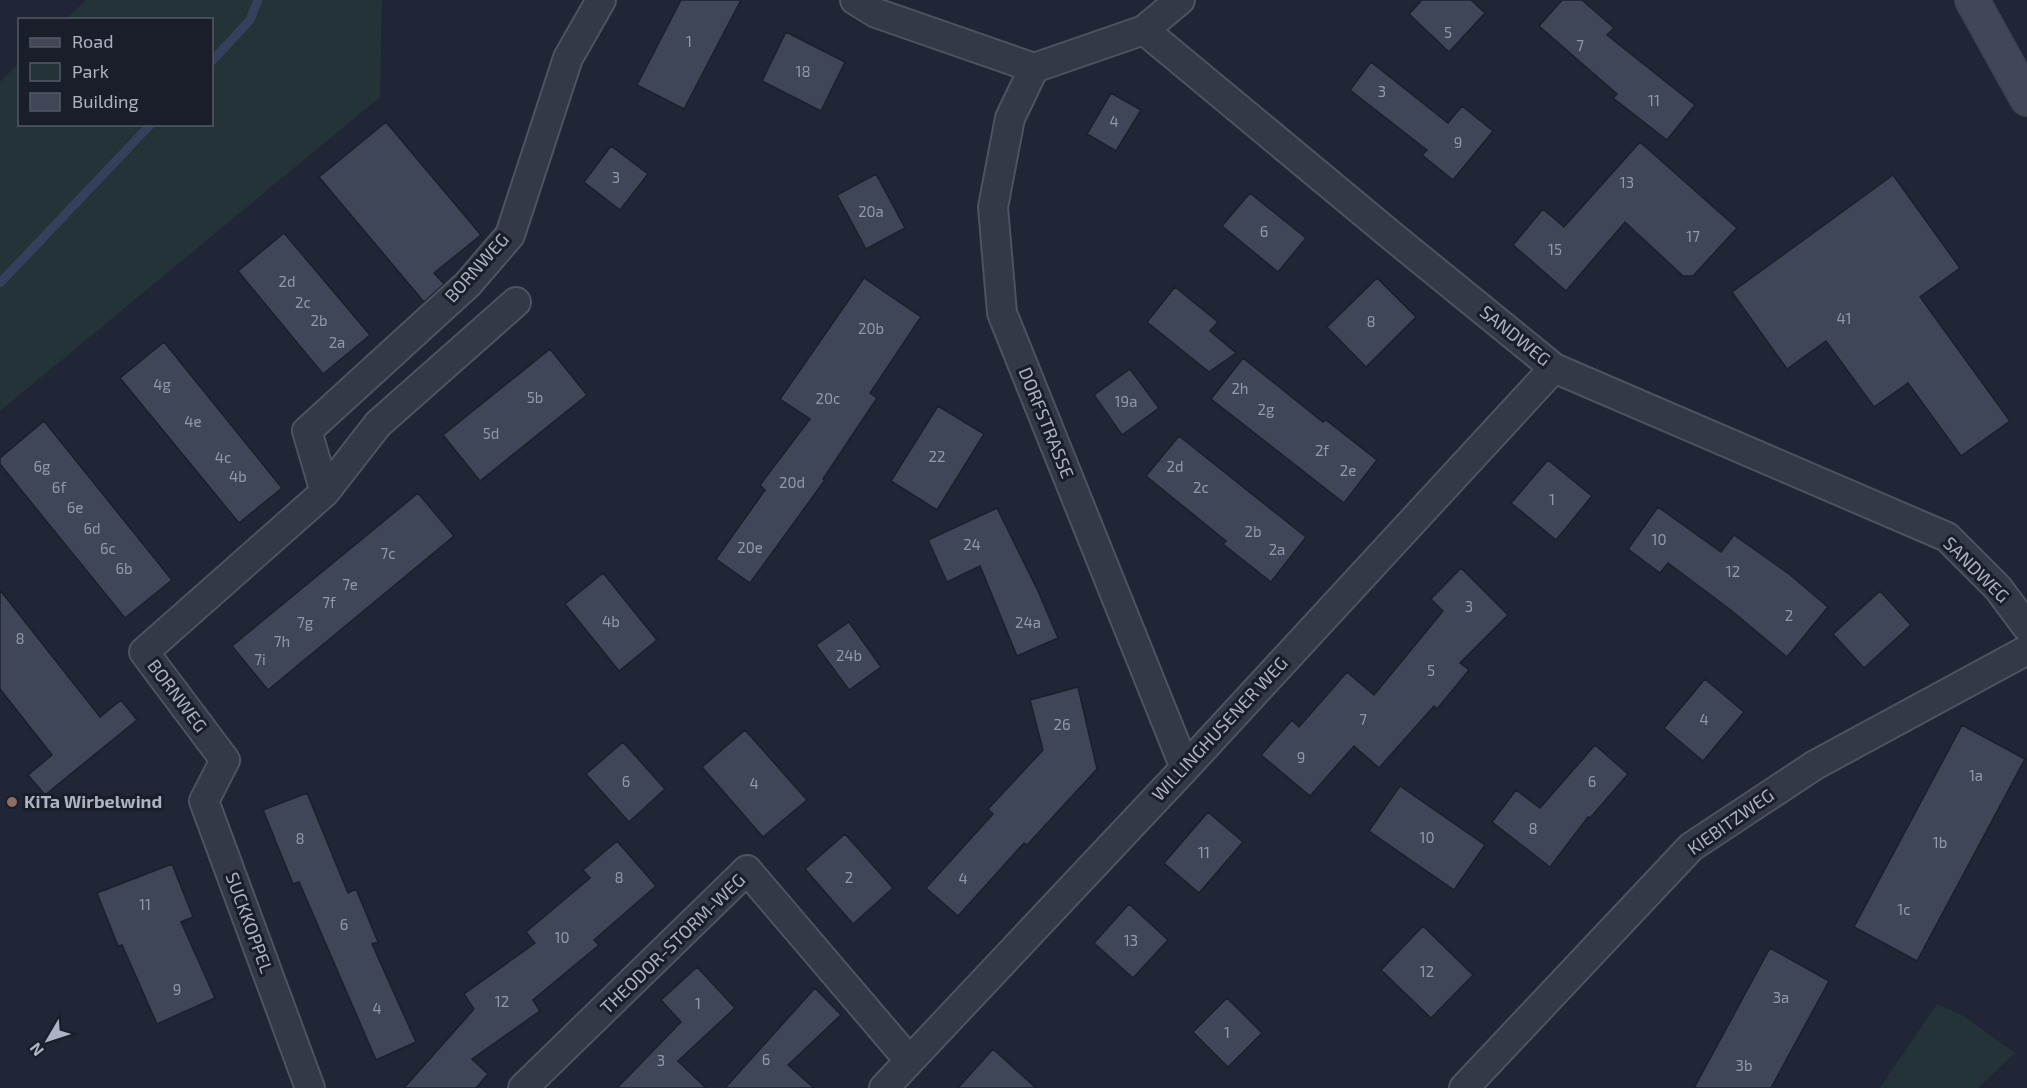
<svg xmlns="http://www.w3.org/2000/svg" width="2027" height="1088" viewBox="0 0 2027 1088" font-family="'Exo 2',sans-serif">
<style>
.green{fill:#233337}
.lines{fill:none;stroke-linecap:round;stroke-linejoin:round}
.stream{stroke:#35405c;stroke-width:9}
.building{fill:#3e4658;stroke:#1b202c;stroke-width:1.5}
.minor-casing{stroke:#4e5361;stroke-width:32}
.secondary-casing{stroke:#3d424f;stroke-width:36}
.minor{stroke:#333946;stroke-width:28}
.secondary{stroke:#424758;stroke-width:33}
.education-dot{fill:#8d6e63;stroke:#191e2a;stroke-width:2}
.labels{text-anchor:middle;stroke-width:6;stroke-linejoin:round;paint-order:stroke}
.number-label{font-size:15px;fill:#9198a8}
.street-label{font-size:18px;fill:#adb3c3;stroke:#191e2a}
.poi-label{font-size:18px;font-weight:bold;fill:#adb3c3;stroke:#191e2a;text-anchor:start}
</style>
<rect width="100%" height="100%" fill="#202635"/>
<path class="green" d="M86,0H382L380,97L0,411V82L19,63L20,124H212V20L66,19Z
M1937,1004L1962,1015L2015,1053L1978,1088H1880Z"/>
<g class="lines">
<path class="stream" d="M212,61L250,20L258,0
M0,283L151,124"/>
</g>
<path class="building" d="M681,0H741L684,109L637,85Z
M1422,0H1471L1485,13L1449,52L1409,14Z
M1562,0H1582L1614,28L1607,35L1695,105L1667,140L1613,98L1617,94L1539,26Z
M786,32L845,62L821,111L762,81Z
M1371,62L1448,123L1462,106L1493,131L1453,180L1422,155L1427,150L1350,90Z
M1111,93L1141,110L1116,151L1087,134Z
M386,122L481,235L434,273L444,284L424,302L319,177Z
M1640,142L1737,228L1693,276H1683L1625,222L1566,291L1513,245L1543,209L1564,227Z
M611,146L648,174L620,210L584,182Z
M876,174L905,228L866,249L837,195Z
M1893,175L1960,268L1920,297L2010,421L1961,456L1908,383L1874,407L1826,341L1787,369L1732,292Z
M1250,193L1306,238L1278,272L1222,226Z
M284,233L370,335L323,374L238,271Z
M864,278L921,317L870,393L877,398L823,479L825,480L750,583L716,559L765,490L760,485L810,419L780,399Z
M1377,278L1416,317L1366,367L1327,327Z
M1175,287L1218,322L1210,331L1236,353L1209,372L1147,322Z
M164,342L282,488L239,523L120,378Z
M550,349L587,395L480,481L443,435Z
M1243,358L1323,422L1326,420L1377,460L1344,503L1211,399Z
M1130,369L1159,408L1122,435L1094,395Z
M938,406L984,434L937,510L891,481Z
M44,421L172,580L125,618L0,464V458Z
M1179,436L1306,537L1271,582L1223,544L1226,541L1146,476Z
M1548,460L1592,496L1556,540L1511,503Z
M418,493L454,536L268,690L232,646Z
M1658,507L1721,552L1734,535L1789,574L1828,607L1787,657L1732,611L1668,563L1660,573L1628,549Z
M997,508L1038,591L1058,638L1017,656L980,566L947,582L928,540Z
M1461,568L1508,615L1460,663L1469,670L1437,709L1434,706L1379,768L1354,746L1310,796L1261,755L1292,720L1299,727L1347,672L1374,695L1443,611L1431,599Z
M603,573L657,640L619,671L565,604Z
M0,590L100,717L121,700L137,720L45,795L28,775L52,755L0,689Z
M1880,591L1911,625L1864,668L1833,634Z
M849,622L881,667L849,690L816,645Z
M1705,679L1744,712L1703,761L1664,728Z
M1078,687L1097,769L1027,845L1024,843L958,916L926,888L993,814L988,809L1043,750L1030,700Z
M1962,725L2025,759L1917,961L1854,927Z
M745,730L807,800L763,837L702,767Z
M623,742L665,789L629,822L586,774Z
M1595,745L1628,774L1590,818L1588,817L1550,867L1492,822L1516,790L1540,808Z
M1400,786L1485,845L1454,890L1369,831Z
M307,793L348,893L356,889L378,942L372,944L416,1042L376,1060L299,882L293,884L263,810Z
M1208,812L1243,842L1199,893L1164,863Z
M845,834L893,888L853,924L805,869Z
M617,841L656,886L594,940L599,945L533,1000L540,1011L472,1059L488,1074L476,1088H404L474,1009L464,994L535,943L526,932L590,878L583,870Z
M172,864L193,917L181,922L215,998L157,1024L122,945L118,946L97,893Z
M1129,904L1168,940L1133,978L1094,943Z
M1423,926L1473,975L1431,1018L1381,970Z
M1770,948L1829,981L1771,1088H1694Z
M697,967L735,1008L678,1061L706,1088H617L681,1022L661,1000Z
M815,988L841,1015L788,1065L814,1088H725Z
M1227,998L1262,1033L1228,1067L1193,1032Z
M993,1049L1036,1088H958Z"/>
<g class="lines">
<defs>
<path id="minor" d="M855,0L876,13L1034,68L1144,30L1180,0
M1144,30L1392,236L1554,368L1947,537L1998,588L2027,627
M1034,68L1010,118L993,207L1002,313L1185,768
M325,492L378,424L516,302
M310,1088L204,801L225,760L144,652L325,492L307,431L468,284L510,235L568,58L601,0
M523,1088L747,870L909,1060
M884,1088L1185,768L1554,368
M1464,1088L1691,847L1815,765L2027,650"/>
<path id="secondary" d="M1972,0L2027,99"/>
</defs>
<use href="#minor" class="minor-casing"/>
<use href="#secondary" class="secondary-casing"/>
<use href="#minor" class="minor"/>
<use href="#secondary" class="secondary"/>
</g>
<circle class="education-dot" cx="12" cy="802" r="6"/>
<g class="labels">
<g class="number-label">
<text x="1448" y="38">5</text>
<text x="689" y="47">1</text>
<text x="1580" y="51">7</text>
<text x="803" y="77">18</text>
<text x="1382" y="97">3</text>
<text x="1654" y="106">11</text>
<text x="1114" y="127">4</text>
<text x="1458" y="148">9</text>
<text x="616" y="183">3</text>
<text x="1627" y="188">13</text>
<text x="871" y="217">20a</text>
<text x="1264" y="237">6</text>
<text x="1693" y="242">17</text>
<text x="1555" y="255">15</text>
<text x="287" y="287">2d</text>
<text x="303" y="308">2c</text>
<text x="1844" y="324">41</text>
<text x="319" y="326">2b</text>
<text x="1371" y="327">8</text>
<text x="871" y="334">20b</text>
<text x="337" y="348">2a</text>
<text x="162" y="390">4g</text>
<text x="1240" y="394">2h</text>
<text x="535" y="403">5b</text>
<text x="828" y="404">20c</text>
<text x="1126" y="407">19a</text>
<text x="1266" y="415">2g</text>
<text x="193" y="427">4e</text>
<text x="491" y="439">5d</text>
<text x="1322" y="456">2f</text>
<text x="937" y="462">22</text>
<text x="223" y="463">4c</text>
<text x="42" y="472">6g</text>
<text x="1175" y="472">2d</text>
<text x="1348" y="476">2e</text>
<text x="238" y="482">4b</text>
<text x="792" y="488">20d</text>
<text x="59" y="493">6f</text>
<text x="1201" y="493">2c</text>
<text x="1552" y="505">1</text>
<text x="75" y="513">6e</text>
<text x="92" y="534">6d</text>
<text x="1253" y="537">2b</text>
<text x="1659" y="545">10</text>
<text x="972" y="550">24</text>
<text x="750" y="553">20e</text>
<text x="108" y="554">6c</text>
<text x="1277" y="555">2a</text>
<text x="388" y="559">7c</text>
<text x="124" y="574">6b</text>
<text x="1733" y="577">12</text>
<text x="350" y="590">7e</text>
<text x="329" y="608">7f</text>
<text x="1469" y="612">3</text>
<text x="1789" y="621">2</text>
<text x="611" y="627">4b</text>
<text x="305" y="628">7g</text>
<text x="1028" y="628">24a</text>
<text x="20" y="644">8</text>
<text x="282" y="647">7h</text>
<text x="849" y="661">24b</text>
<text x="260" y="665">7i</text>
<text x="1431" y="676">5</text>
<text x="1363" y="725">7</text>
<text x="1704" y="725">4</text>
<text x="1062" y="730">26</text>
<text x="1301" y="763">9</text>
<text x="1976" y="781">1a</text>
<text x="626" y="787">6</text>
<text x="1592" y="787">6</text>
<text x="754" y="789">4</text>
<text x="1533" y="834">8</text>
<text x="1427" y="843">10</text>
<text x="300" y="844">8</text>
<text x="1940" y="848">1b</text>
<text x="1204" y="858">11</text>
<text x="619" y="883">8</text>
<text x="849" y="883">2</text>
<text x="963" y="884">4</text>
<text x="145" y="910">11</text>
<text x="1904" y="915">1c</text>
<text x="344" y="930">6</text>
<text x="562" y="943">10</text>
<text x="1131" y="946">13</text>
<text x="1427" y="977">12</text>
<text x="177" y="995">9</text>
<text x="1781" y="1003">3a</text>
<text x="502" y="1007">12</text>
<text x="698" y="1009">1</text>
<text x="377" y="1014">4</text>
<text x="1227" y="1038">1</text>
<text x="766" y="1065">6</text>
<text x="661" y="1066">3</text>
<text x="1744" y="1071">3b</text>
</g>
<g class="street-label">
<text transform="translate(477 268) rotate(-48)" y="6">BORNWEG</text>
<text transform="translate(1515 336) rotate(39)" y="6">SANDWEG</text>
<text transform="translate(1046 423) rotate(68)" y="6">DORFSTRASSE</text>
<text transform="translate(1976 570) rotate(45)" y="6">SANDWEG</text>
<text transform="translate(177 696) rotate(53)" y="6">BORNWEG</text>
<text transform="translate(1220 729) rotate(-47)" y="6">WILLINGHUSENER WEG</text>
<text transform="translate(1731 822) rotate(-35)" y="6">KIEBITZWEG</text>
<text transform="translate(249 923) rotate(70)" y="6">SUCKKOPPEL</text>
<text transform="translate(673 944) rotate(-44)" y="6">THEODOR-STORM-WEG</text>
</g>
<g class="poi-label">
<text x="24" y="808">KiTa Wirbelwind</text>
</g>
</g>
<rect x="18" y="18" width="195" height="108" fill="#191e2a" stroke="#545a67" stroke-width="1.5"/>
<rect x="30" y="38" width="30" height="9" fill="#424758" stroke="#545a67" stroke-width="1.5"/>
<text x="72" y="48" font-size="18" fill="#adb3c3">Road</text>
<rect x="30" y="63" width="30" height="18" fill="#233337" stroke="#545a67" stroke-width="1.5"/>
<text x="72" y="78" font-size="18" fill="#adb3c3">Park</text>
<rect x="30" y="93" width="30" height="18" fill="#3e4658" stroke="#545a67" stroke-width="1.5"/>
<text x="72" y="108" font-size="18" fill="#adb3c3">Building</text>
<g transform="translate(48 1040) rotate(231)" stroke="#191e2a" stroke-width="4.5" paint-order="stroke">
<path d="M0-4.5L10 22L0 15L-10 22Z" fill="#adb3c3"/>
<text y="-9" font-size="16" font-weight="bold" text-anchor="middle" fill="#adb3c3">N</text>
</g>
</svg>
